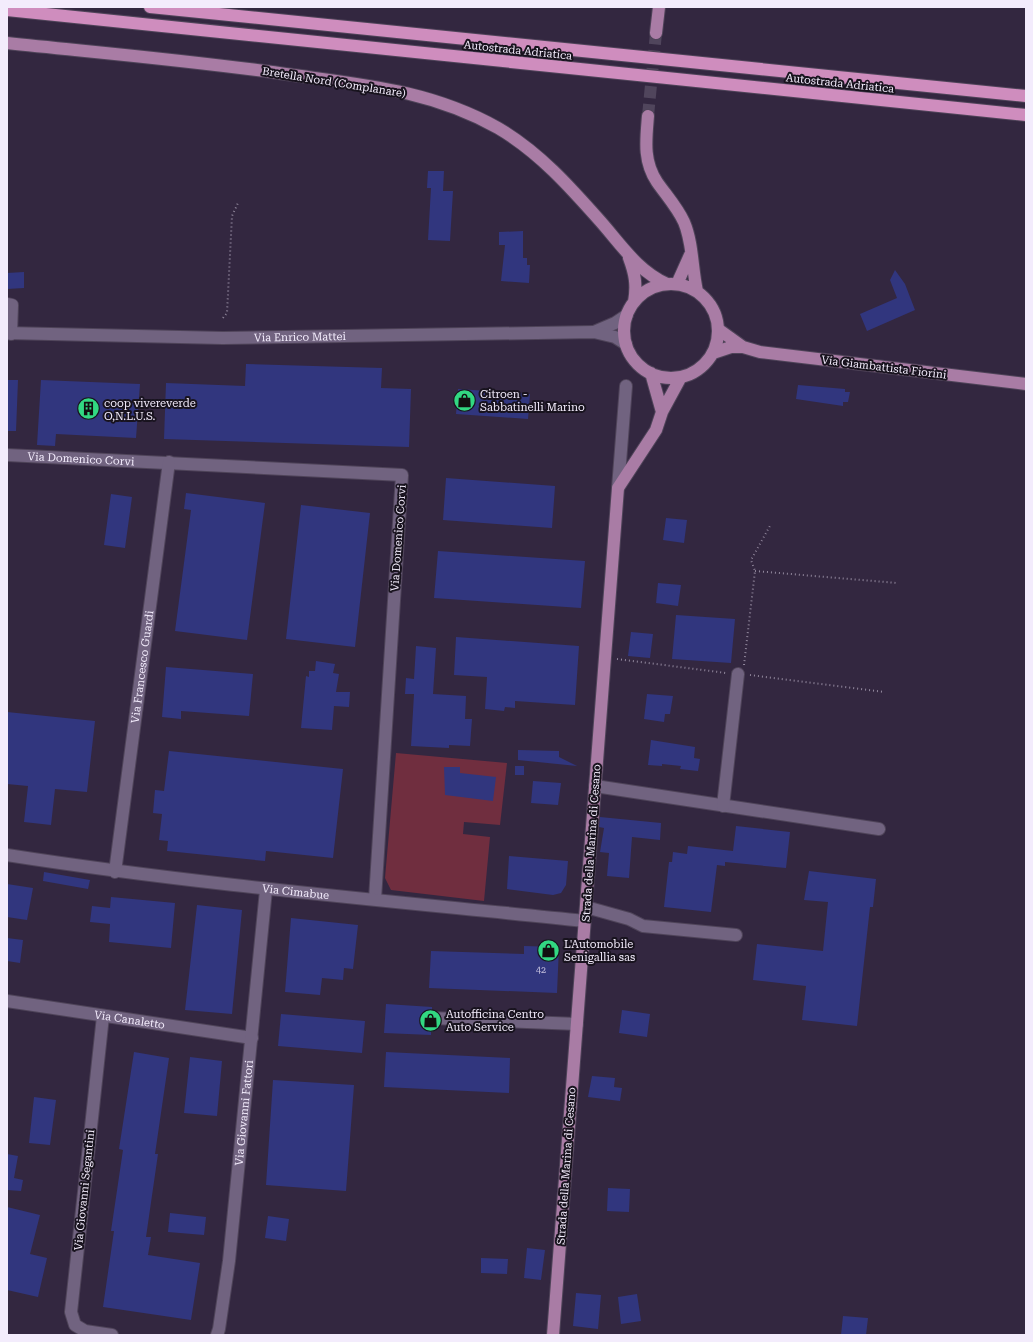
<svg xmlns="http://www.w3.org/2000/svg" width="1033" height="1342" viewBox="0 0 1033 1342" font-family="'Roboto Serif',serif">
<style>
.green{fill:#702e3f}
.building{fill:#31367e}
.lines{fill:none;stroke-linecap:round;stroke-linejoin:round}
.major-tunnel{stroke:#50455c;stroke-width:12;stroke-dasharray:12 6;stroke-linecap:butt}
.minor-casing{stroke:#4f4459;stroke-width:14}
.major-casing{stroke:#4f4459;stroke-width:14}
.highway-casing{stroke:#4f4459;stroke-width:14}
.path{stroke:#90869b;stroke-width:2;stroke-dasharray:1 3;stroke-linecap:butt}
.minor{stroke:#716380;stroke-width:12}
.major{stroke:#a97ca5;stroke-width:12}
.highway{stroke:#cf8dbe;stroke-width:12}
.labels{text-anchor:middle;stroke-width:4;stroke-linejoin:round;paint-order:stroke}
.number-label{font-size:9px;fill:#c2bedc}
.street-label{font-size:11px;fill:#f3ecfc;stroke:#18131e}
.poi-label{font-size:11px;fill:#f3ecfc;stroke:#18131e;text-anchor:start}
</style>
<rect width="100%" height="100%" fill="#332740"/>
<path class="green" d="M396,753L507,763L500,825L464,822L463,834L490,837L484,901L391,890L385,878Z"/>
<path class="building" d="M428,171H444L443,191H453L450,241L428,240L431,188H427Z
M523,231V258H527V265H530L529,283L501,281L505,245H499V232Z
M895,270L905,284L915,310L867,331L860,314L897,298L890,280Z
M24,272V288L7,289V273Z
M246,364L382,368L381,388L411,389L409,447L164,439L166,383L245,386Z
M7,380H18L16,431H7Z
M41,380L140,384L136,438L56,434L55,446L37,445Z
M798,385L845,389V392H850L848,402H843V406L796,399Z
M458,389L530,394L528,419L456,414Z
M446,478L555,486L552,528L443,520Z
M186,493L265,503L247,640L175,631L191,510L184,509Z
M111,494L132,497L125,548L104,545Z
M301,505L370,513L355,647L286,639Z
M666,518L687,520L684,543L663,540Z
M438,551L585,561L581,608L434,598Z
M658,583L681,585L678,606L656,603Z
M676,615L735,619L731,663L672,659Z
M631,632L653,634L650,658L628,656Z
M456,637L579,646L575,705L515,701V708L505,707L504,711L485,709L487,677L454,675Z
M416,646L436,648L433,694L466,696L465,719H472L470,746L449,745V748L411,746L414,694H405L406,678L414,679Z
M316,661L335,664L333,673L339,674L336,692H350L349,707L334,706L332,730L301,728L306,676L309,677V671H315Z
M166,667L253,674L249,716L181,711V719L162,717Z
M647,694L673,696L670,714H665L664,722L644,719Z
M7,712L95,721L87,792L55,789L51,825L24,822L28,786L7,784Z
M651,740L695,747L694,758L700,759L698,771L680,769L681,766L662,764V766L648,765Z
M518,750L559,751V757L577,766L518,760Z
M169,751L343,769L333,858L266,851L265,861L167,851L168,841L159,840L162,814L153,813L155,790L164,791Z
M515,766H524V775H515Z
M444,767H460V773L496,777L493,801L445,795Z
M533,781L561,783L558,805L531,803Z
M600,817L661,823L660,840L632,837L629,878L607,876L609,853L600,852L604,828L599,827Z
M736,826L790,832L786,868L725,862V866L717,865L711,912L664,907L669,862H672L673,852L687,854L688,846L733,851Z
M509,856L568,861L566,885L561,893L553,895L507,889Z
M809,871L876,879L873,907H870L857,1026L802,1020L806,986L753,980L757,944L823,951L828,902L804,900Z
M44,872L90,880L88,889L43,881Z
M7,884L33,888L27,920L7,917Z
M111,897L175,903L171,948L109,942L110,924L90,922L92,906L110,908Z
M197,905L242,910L232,1014L185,1010Z
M291,918L358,925L353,969L344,968L343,980L322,978L320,995L285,992Z
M7,938L23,940L20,963L7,961Z
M524,946L559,947L557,993L429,988L431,951L524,954Z
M386,1004L432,1007V1011L426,1014L425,1017L426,1022L431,1025V1035L384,1033Z
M622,1010L650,1014L647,1037L619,1033Z
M281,1014L365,1021L362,1053L278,1046Z
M134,1052L169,1058L155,1154H158L146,1237H151L148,1255L200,1263L191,1320L103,1307L114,1231H111L123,1150L119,1149Z
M386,1052L510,1058L509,1093L384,1087Z
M190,1057L222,1061L217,1116L184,1113Z
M592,1076L615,1078L614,1087L622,1088L620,1101L588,1097Z
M273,1080L354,1085L346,1191L266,1185Z
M34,1097L56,1100L50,1145L29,1143Z
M7,1154L18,1156L14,1178L23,1180L21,1191L7,1190Z
M608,1188L630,1189L629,1212L607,1211Z
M7,1207L40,1215L30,1254L47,1258L38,1297L7,1290Z
M170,1213L206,1217L204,1235L168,1232Z
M268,1216L289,1219L286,1241L265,1238Z
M527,1248L545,1250L541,1280L524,1278Z
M481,1258L508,1259L507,1274L481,1273Z
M576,1293L601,1295L598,1329L573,1326Z
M637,1294L641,1321L621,1324L618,1297Z
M843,1316L868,1318L866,1335H841Z"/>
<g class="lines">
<path class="major-tunnel" d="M648,116L656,33"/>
<defs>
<g id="minor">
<path d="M7,304L12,305L11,334"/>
<path d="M594,332L615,323L627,315"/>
<path id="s1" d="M7,333L223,338L594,332L615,337L626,344"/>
<path id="s2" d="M7,455L402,475L375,899"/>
<path d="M618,488L626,386"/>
<path d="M595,786L879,829"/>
<path d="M723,806L738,674"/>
<path id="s3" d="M7,855C199,885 392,901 585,921"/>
<path id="s4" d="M115,872L169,462"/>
<path d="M586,907L629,919L643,926L736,935"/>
<path id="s5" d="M7,1001L252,1038"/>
<path d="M103,1016L71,1312L75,1325L85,1331L112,1335"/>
<path d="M432,1018L577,1024"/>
<path id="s6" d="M217,1335L219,1329L229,1261L266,890"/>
</g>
<path id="major" d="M656,33L659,7
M7,43C102,53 198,61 293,75C366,85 432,91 498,128C539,152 570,187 601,222C622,246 638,271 667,284
M648,116C646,140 643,161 657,182C666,195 677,207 684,222C693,243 692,269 697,291
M629,258C635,274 637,285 634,302
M677,284L690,255
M624 331a47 47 0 1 1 94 0a47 47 0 1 1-94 0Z
M718,329L743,347L760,352L1026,384
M713,353L731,347H743
M651,373L662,412
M553,1335L618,488L656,430L662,412L681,377"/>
<path id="highway" d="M150,7L1026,96
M7,10L1026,115"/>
</defs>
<use href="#minor" class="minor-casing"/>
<use href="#major" class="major-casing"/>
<use href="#highway" class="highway-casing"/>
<path class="path" d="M223,318L227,313L232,216L238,203
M755,571L897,583
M617,659L726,673
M744,665L755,571L751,560L771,524
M750,675L884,692"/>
<use href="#minor" class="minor"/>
<use href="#major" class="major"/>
<use href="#highway" class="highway"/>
</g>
<defs>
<symbol id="shop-disc" viewBox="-11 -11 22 22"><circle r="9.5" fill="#32d882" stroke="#18131e"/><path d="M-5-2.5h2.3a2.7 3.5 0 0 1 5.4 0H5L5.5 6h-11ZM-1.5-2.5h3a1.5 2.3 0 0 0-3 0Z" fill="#111"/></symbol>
<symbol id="building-disc" viewBox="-11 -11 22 22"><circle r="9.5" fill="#32d882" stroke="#18131e"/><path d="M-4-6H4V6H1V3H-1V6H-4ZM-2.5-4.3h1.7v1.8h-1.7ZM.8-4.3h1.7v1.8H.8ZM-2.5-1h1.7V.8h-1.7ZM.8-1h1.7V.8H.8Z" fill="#111"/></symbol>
</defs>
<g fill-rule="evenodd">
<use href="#shop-disc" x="452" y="388" width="25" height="25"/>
<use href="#building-disc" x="76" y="396" width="25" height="25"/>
<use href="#shop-disc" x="536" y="938" width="25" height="25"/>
<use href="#shop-disc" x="418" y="1008" width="25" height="25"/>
</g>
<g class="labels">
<g class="number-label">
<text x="541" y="973">42</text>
</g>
<g class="street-label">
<text transform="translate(518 50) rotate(6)" y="4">Autostrada Adriatica</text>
<text transform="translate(334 82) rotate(9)" y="4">Bretella Nord (Complanare)</text>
<text transform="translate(840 83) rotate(6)" y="4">Autostrada Adriatica</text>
<text dy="4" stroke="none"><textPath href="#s1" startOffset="293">Via Enrico Mattei</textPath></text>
<text transform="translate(884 367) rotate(7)" y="4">Via Giambattista Fiorini</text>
<text dy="4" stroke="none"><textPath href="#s2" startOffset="74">Via Domenico Corvi</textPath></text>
<text transform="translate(398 538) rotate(-86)" y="4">Via Domenico Corvi</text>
<text dy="4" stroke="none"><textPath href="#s4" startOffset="207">Via Francesco Guardi</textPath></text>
<text transform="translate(591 843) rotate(-86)" y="4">Strada della Marina di Cesano</text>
<text dy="4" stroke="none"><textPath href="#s3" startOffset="291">Via Cimabue</textPath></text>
<text dy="4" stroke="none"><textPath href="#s5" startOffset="124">Via Canaletto</textPath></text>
<text dy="4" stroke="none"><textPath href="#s6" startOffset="224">Via Giovanni Fattori</textPath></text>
<text transform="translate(566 1166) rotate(-86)" y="4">Strada della Marina di Cesano</text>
<text transform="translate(84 1190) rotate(-84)" y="4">Via Giovanni Segantini</text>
</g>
<g class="poi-label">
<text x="480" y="398">Citroen -<tspan x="480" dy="13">Sabbatinelli Marino</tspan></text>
<text x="104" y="407">coop vivereverde<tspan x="104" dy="13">O,N.L.U.S.</tspan></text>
<text x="564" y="948">L'Automobile<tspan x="564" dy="13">Senigallia sas</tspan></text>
<text x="446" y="1018">Autofficina Centro<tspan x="446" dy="13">Auto Service</tspan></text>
</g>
</g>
<rect width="1033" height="1342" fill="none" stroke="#f3ecfc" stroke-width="16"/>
</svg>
